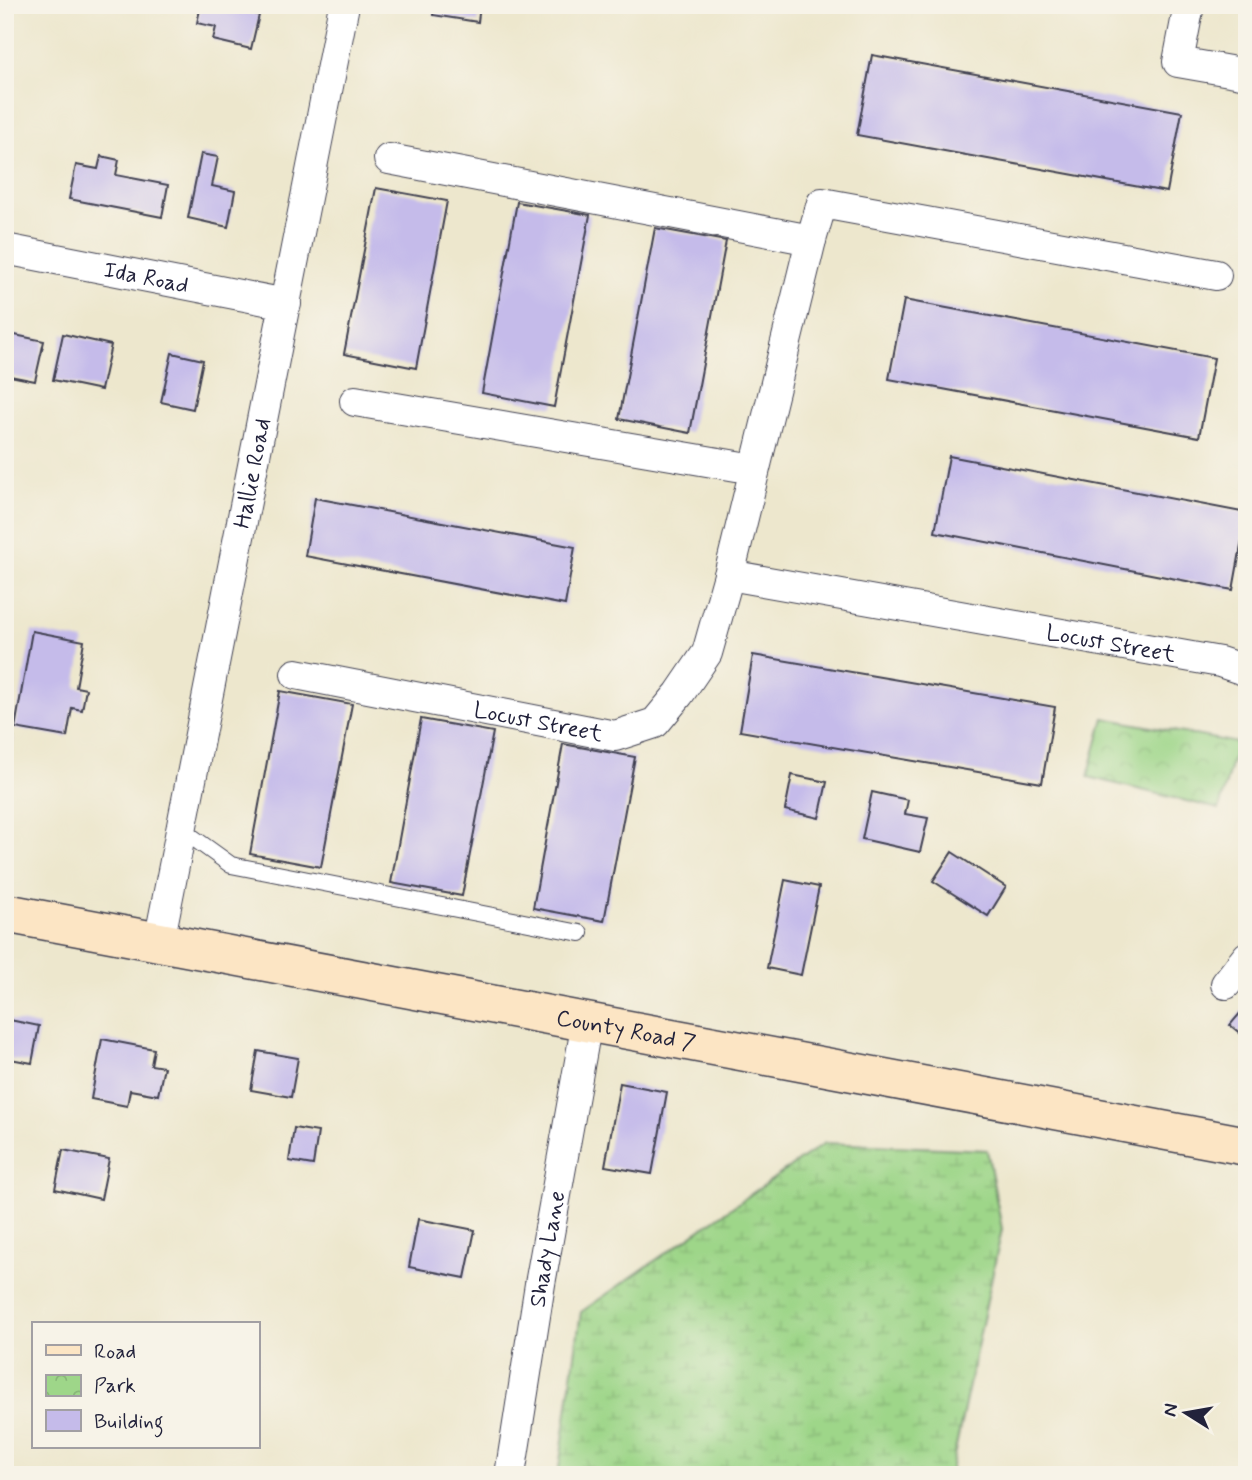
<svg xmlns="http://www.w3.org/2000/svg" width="1252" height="1480" viewBox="0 0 1252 1480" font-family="Mynerve,sans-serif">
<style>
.wetland{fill:url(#wetland-marsh);stroke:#607c62;stroke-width:2}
.park{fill:url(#park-crowns);stroke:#607c62;stroke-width:2}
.building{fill:#c5bbea}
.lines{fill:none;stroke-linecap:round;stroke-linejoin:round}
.lane-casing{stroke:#404051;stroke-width:18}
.street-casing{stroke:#404051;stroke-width:32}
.secondary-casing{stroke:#404051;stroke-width:41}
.lane{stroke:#fff;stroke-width:16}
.street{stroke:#fff;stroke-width:30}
.secondary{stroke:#fce5c4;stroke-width:38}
.labels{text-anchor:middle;stroke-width:7;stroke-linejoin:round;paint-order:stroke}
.street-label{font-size:23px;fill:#22223b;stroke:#f7f3e8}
</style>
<defs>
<pattern id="wetland-marsh" width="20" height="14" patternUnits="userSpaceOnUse" patternTransform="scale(1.75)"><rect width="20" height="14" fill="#9ed689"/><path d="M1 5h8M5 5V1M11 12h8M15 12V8" fill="none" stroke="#88b777"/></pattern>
<pattern id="park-crowns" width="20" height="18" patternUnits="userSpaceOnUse" patternTransform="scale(1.75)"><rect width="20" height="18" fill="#9ed689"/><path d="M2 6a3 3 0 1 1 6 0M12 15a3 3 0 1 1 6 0" fill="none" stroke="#88b777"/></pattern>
</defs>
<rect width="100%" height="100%" fill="#f7f3e8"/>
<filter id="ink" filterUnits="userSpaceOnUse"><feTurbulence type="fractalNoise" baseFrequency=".0143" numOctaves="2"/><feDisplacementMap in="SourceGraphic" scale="14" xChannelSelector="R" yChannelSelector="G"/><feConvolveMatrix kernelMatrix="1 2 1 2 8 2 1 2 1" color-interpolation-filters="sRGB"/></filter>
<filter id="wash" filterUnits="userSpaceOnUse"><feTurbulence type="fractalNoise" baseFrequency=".00686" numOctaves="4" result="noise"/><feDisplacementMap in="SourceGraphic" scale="28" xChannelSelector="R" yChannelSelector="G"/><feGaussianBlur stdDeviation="1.57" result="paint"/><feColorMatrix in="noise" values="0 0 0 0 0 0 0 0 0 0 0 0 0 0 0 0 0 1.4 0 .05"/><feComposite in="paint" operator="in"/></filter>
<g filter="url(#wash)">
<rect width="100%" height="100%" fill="#ede7cd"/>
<path class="wetland" d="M825,1143L987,1150L1002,1229L950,1475H558L581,1312Z"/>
<path class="park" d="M1104,718L1237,743L1219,809L1088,777Z"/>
<g id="blocks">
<path class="building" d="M201,5H217L259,15L251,49L213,40L216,27L197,23Z
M434,5H480L478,22L433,15Z
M872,55L1182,112L1167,192L857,135Z
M201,154L218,157L212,186L235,191L228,227L188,218Z
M101,156L119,160L116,175L168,185L162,217L69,199L76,165L98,169Z
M376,188L447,201L416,368L344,354Z
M517,202L590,215L554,407L482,393Z
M655,228L726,241L690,433L619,419Z
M904,300L1214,358L1199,437L889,379Z
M5,333L44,341L35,381L5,375Z
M63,334L111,345L101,390L53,380Z
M172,353L203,360L193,409L161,402Z
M949,456L1247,513L1233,590L935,532Z
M315,498L575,547L565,605L305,556Z
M32,631L84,641L76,687L86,689L82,710L72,708L67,737L15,728Z
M753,655L1055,707L1042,783L740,731Z
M280,691L352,704L321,867L250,854Z
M421,719L493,732L462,896L391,883Z
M5,736L14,738L6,775H5Z
M563,744L635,757L604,921L533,908Z
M792,775L827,782L819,818L785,810Z
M872,792L908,800L905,814L928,818L920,852L862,839Z
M952,852L1006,887L988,916L933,881Z
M785,880L819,887L801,975L767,968Z
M1247,1005V1039L1230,1025Z
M5,1019L39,1026L32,1063L5,1058Z
M102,1039L154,1049L151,1065L164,1067L158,1095L130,1090L127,1106L91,1099Z
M258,1051L298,1058L291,1097L251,1090Z
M620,1083L667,1092L652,1174L605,1166Z
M294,1128L318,1132L313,1165L289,1161Z
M63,1150L109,1159L101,1199L55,1189Z
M418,1219L475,1230L465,1278L409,1267Z"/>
</g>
</g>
<g filter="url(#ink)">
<use href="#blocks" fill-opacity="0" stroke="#404051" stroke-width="2"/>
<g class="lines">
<defs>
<path id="lane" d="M181,829L231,865L580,933"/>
<g id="street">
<path d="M1189,5L1178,62L1247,74"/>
<path d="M389,159L811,240L822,203L1216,275"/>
<path id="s1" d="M5,249L286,304"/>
<path d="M355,401L754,469"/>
<path id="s2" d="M729,575L1220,662L1247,671"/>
<path id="s3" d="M296,674L615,736L655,723L679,694L707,653L729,575L811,240"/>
<path id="s4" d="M159,942L344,5"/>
<path d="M1226,984L1247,957"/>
<path id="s5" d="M510,1475L540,1284L587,1022"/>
</g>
<g id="secondary">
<path id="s6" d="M5,913L1247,1146"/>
</g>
</defs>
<use href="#lane" class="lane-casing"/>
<use href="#street" class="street-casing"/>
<use href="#secondary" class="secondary-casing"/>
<use href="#lane" class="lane"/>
<use href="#street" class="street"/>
<use href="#secondary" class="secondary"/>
</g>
</g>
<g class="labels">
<g class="street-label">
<text dy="8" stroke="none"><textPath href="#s1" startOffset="144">Ida Road</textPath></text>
<text dy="8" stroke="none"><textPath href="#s4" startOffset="478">Hallie Road</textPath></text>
<text dy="8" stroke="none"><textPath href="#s2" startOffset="388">Locust Street</textPath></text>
<text dy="8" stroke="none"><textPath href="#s3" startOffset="247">Locust Street</textPath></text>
<text dy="8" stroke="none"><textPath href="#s6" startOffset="632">County Road 7</textPath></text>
<text dy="8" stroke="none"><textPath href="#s5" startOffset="229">Shady Lane</textPath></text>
</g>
</g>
<rect width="1252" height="1480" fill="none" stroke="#f7f3e8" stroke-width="28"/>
<rect x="32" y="1322" width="228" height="126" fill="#f7f3e8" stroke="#a29fa3" stroke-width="2"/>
<rect x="46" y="1345" width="35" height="10" fill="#fce5c4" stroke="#a29fa3" stroke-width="2"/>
<text x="94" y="1358" font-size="21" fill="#22223b">Road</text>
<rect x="46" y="1375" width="35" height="21" fill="url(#park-crowns)" stroke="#a29fa3" stroke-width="2"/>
<text x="94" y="1392" font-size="21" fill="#22223b">Park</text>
<rect x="46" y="1410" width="35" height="21" fill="#c5bbea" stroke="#a29fa3" stroke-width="2"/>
<text x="94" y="1428" font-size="21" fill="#22223b">Building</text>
<g transform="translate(1186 1413) rotate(281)" stroke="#f7f3e8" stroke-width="5" paint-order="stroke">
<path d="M0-5L12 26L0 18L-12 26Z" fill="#22223b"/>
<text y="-10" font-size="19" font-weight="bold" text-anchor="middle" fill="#22223b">N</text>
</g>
</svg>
